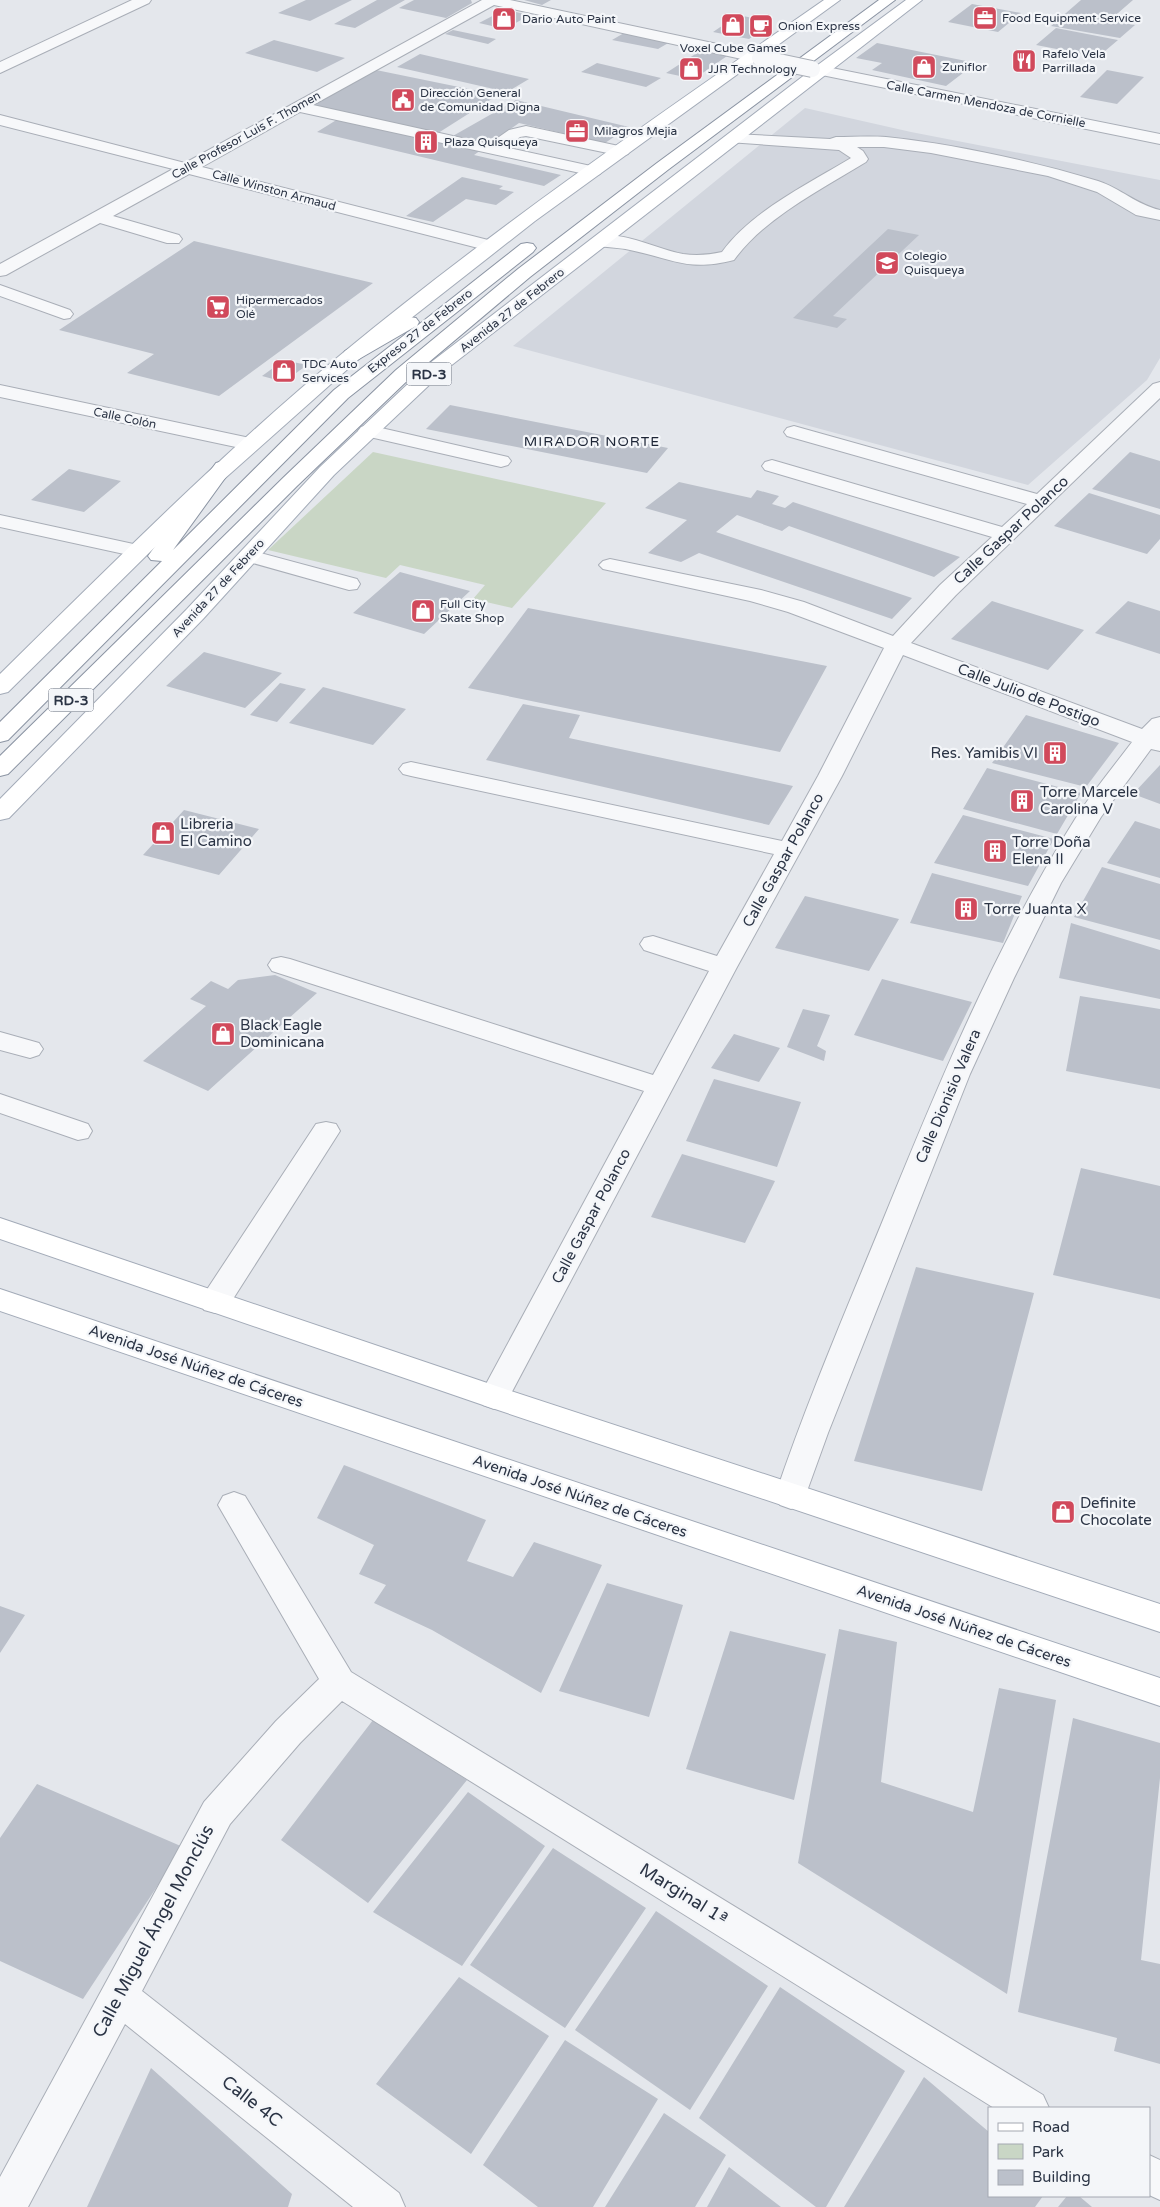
<svg xmlns="http://www.w3.org/2000/svg" width="1160" height="2207" viewBox="0 0 1160 2207" font-family="'Varela Round',sans-serif">
<style>
.built{fill:#d2d6de}
.green{fill:#c9d6c5}
.building{fill:#bbc0ca}
.lines{fill:none;stroke-linecap:round;stroke-linejoin:round}
.minor-casing{stroke:#a9aeb7;stroke-width:2}
.major-casing{stroke:#a3abb8;stroke-width:2}
.highway-casing{stroke:#8b94a3;stroke-width:2}
.minor{fill:#f7f8fa;fill-rule:evenodd}
.major{fill:#fff;fill-rule:evenodd}
.highway{fill:#fff;fill-rule:evenodd}
.minor-bridge-casing{stroke:#a9aeb7;stroke-width:18;stroke-linecap:butt}
.minor-bridge{stroke:#f7f8fa;stroke-width:16}
.labels{text-anchor:middle;stroke-width:4.5;stroke-linejoin:round;paint-order:stroke}
.far-poi-label{font-size:12px;fill:#2b3445;stroke:#f4f6f9;text-anchor:start}
.far-street-label{font-size:12px;fill:#2b3445;stroke:#f4f6f9}
.shield{fill:#f4f6f9;stroke:#676e7b;stroke-width:1}
.shield-label{font-size:14px;font-weight:bold;fill:#2b3445}
.far-neighbourhood-label{font-size:14px;letter-spacing:1px;fill:#1d2536;stroke:#f4f6f9}
.street-label{font-size:15px;fill:#2b3445;stroke:#f4f6f9}
.poi-label{font-size:15px;fill:#2b3445;stroke:#f4f6f9;text-anchor:start}
.near-street-label{font-size:18px;fill:#2b3445;stroke:#f4f6f9}
</style>
<rect width="100%" height="100%" fill="#e4e7ec"/>
<path class="built" d="M805,108L911,132L1160,180V358L1147,380L1028,485L513,346Z"/>
<path class="green" d="M373,452L606,503L512,608L473,599L485,585L400,565L386,578L268,550Z"/>
<path class="building" d="M306,0H352L310,21L278,13Z
M377,0H405L355,28L334,24Z
M414,0H471L472,3L446,18L399,8Z
M524,0H551L542,5Z
M1081,0H1133L1110,20L1135,25L1120,38L1051,26Z
M972,4L1021,13L998,32L948,22Z
M511,11L530,15L505,29L479,23L500,12Z
M738,15L773,22L749,39L713,32Z
M1056,28L1118,40L1098,57L1036,45Z
M453,30L496,39L488,44L445,34Z
M624,33L670,42L658,49L612,40Z
M274,40L345,58L317,72L245,53Z
M877,43L976,63L946,86L872,70L882,63L856,58Z
M700,51L727,56L694,79L666,73Z
M420,54L529,79L507,92L397,67Z
M597,63L661,78L646,87L581,72Z
M376,70L498,95L435,135L307,106Z
M1107,70L1144,77L1117,104L1080,97Z
M516,100L629,127L605,143L519,123L474,155L561,175L544,186L317,132L338,119L444,141Z
M462,177L503,186L499,189L514,192L496,205L466,199L433,222L406,216Z
M888,229L919,235L833,316L847,319L837,328L793,318Z
M194,241L373,283L219,396L127,373L154,354L59,330Z
M284,360L307,365L284,382L262,376Z
M450,405L668,448L647,473L426,429Z
M1130,452L1160,461V509L1092,489Z
M69,469L121,481L84,512L31,500Z
M679,482L751,498L757,490L779,496L772,504L785,508L793,502L960,557L934,577L789,526L782,531L737,515L716,532L912,598L892,619L699,553L681,562L648,553L687,520L645,508Z
M1089,493L1160,515V539L1147,554L1054,526Z
M400,572L470,591L424,634L353,613Z
M992,601L1084,630L1048,670L951,639Z
M1128,601L1160,611V654L1095,633Z
M528,608L827,666L780,752L468,688Z
M204,652L282,673L245,708L166,686Z
M280,683L306,689L277,722L250,715Z
M323,687L406,709L373,745L289,723Z
M523,704L580,715L569,738L793,786L769,825L486,760Z
M1026,715L1119,743L1086,787L992,763Z
M1160,765V804L1133,794Z
M987,768L1081,793L1057,834L963,809Z
M184,810L259,829L219,875L143,855Z
M963,815L1054,839L1028,886L934,863Z
M1135,821L1160,829V878L1107,863Z
M1102,867L1160,884V940L1074,917Z
M932,873L1022,896L1003,943L910,923Z
M805,896L899,919L869,971L775,948Z
M1071,923L1160,950V999L1059,978Z
M275,975L317,993L208,1091L143,1061L206,1006L190,999L211,981L228,989L238,980Z
M882,979L972,1002L943,1061L854,1035Z
M1080,996L1160,1009V1089L1066,1071Z
M803,1009L830,1015L817,1046L826,1051L824,1061L787,1047Z
M734,1034L780,1048L759,1082L711,1068Z
M714,1079L801,1102L777,1167L686,1141Z
M682,1154L775,1181L745,1243L651,1217Z
M1081,1168L1160,1186V1299L1053,1275Z
M916,1267L1034,1293L982,1491L854,1461Z
M344,1465L486,1520L467,1561L513,1577L534,1542L602,1565L541,1693L432,1630L374,1603L386,1585L359,1574L374,1545L317,1518Z
M607,1583L683,1605L649,1717L559,1691Z
M0,1606L25,1615L0,1653Z
M839,1629L897,1642L881,1782L973,1812L999,1688L1056,1700L1007,1994L798,1863Z
M730,1631L826,1654L794,1800L686,1769Z
M1073,1718L1160,1743V1778L1141,1960L1160,1964V2064L1114,2051L1117,2038L1018,2012Z
M373,1720L467,1780L368,1903L281,1840Z
M37,1784L183,1847L83,1999L0,1961V1838Z
M468,1792L545,1846L462,1966L373,1912Z
M553,1848L646,1908L565,2028L470,1965Z
M656,1911L768,1986L690,2110L575,2030Z
M459,1977L549,2036L471,2154L376,2084Z
M780,1987L905,2071L826,2207H816L699,2118Z
M565,2040L658,2099L593,2207H538L483,2165Z
M151,2068L292,2194L288,2207H87Z
M924,2077L989,2132V2196H1043L1035,2207H844Z
M664,2113L726,2155L695,2207H605Z
M729,2167L781,2207H707Z
M1067,2196H1079L1092,2207H1058Z"/>
<g class="lines">
<defs>
<path id="minor" d="M132,0H151L149,3L0,73V62Z
M482,0H510L760,53L765,55L768,58L765,61L760,63L494,5L313,105L489,144L509,130L526,126L628,148L630,151L628,154L622,156L526,136L520,137L505,147L600,168L602,171L600,174L594,176L300,112L202,167L496,242L499,246L496,250L490,251L189,174L113,216L179,235L182,239L179,243H167L100,223L6,275L0,276V264L173,169L0,125V115L185,163Z
M812,64L1160,134V144L807,72L804,69L807,66Z
M734,134L830,139L836,137C852,137 869,136 886,137C954,144 1032,161 1098,181C1120,188 1137,205 1160,210V220L1136,215L1097,192L1048,176L931,153L884,147H857L863,151L868,159L866,162C822,189 764,218 734,260C687,272 674,259 630,250C618,247 606,248 595,245L592,241L595,237C624,230 655,249 683,254C696,256 709,255 722,252C752,211 808,184 851,158L839,150L728,142L726,139L728,136Z
M0,285L70,310L73,314L70,318L64,319L0,296Z
M1160,382V398L956,595L911,643L1142,729L1152,719L1160,717V751L1151,749L1101,817L1061,883L1014,978L970,1074L828,1433L802,1505L791,1509L780,1505L775,1496C806,1404 844,1315 881,1225C938,1085 996,944 1077,816C1094,790 1114,766 1132,742L903,655L842,776L737,967L505,1405L494,1409L483,1405L479,1397L644,1091L272,971L268,965L272,959L281,957L290,959L653,1075L709,971L644,950L640,944L644,938L653,936L717,956L774,854L411,776L403,774L399,769L403,764L411,762L782,841L818,776L884,648L788,612L750,601L603,569L599,565L603,561L610,559L761,590L804,602L893,636L940,585L992,537L765,470L762,466L765,462L772,460L779,462L1002,527L1027,504L787,436L784,432L787,428L794,426L801,428L1037,494L1153,384Z
M0,385L250,438L257,440L260,444L257,448L250,450L0,397Z
M368,425L508,457L511,461L508,465L501,467L361,435L358,431L361,427Z
M0,515L138,545L145,547L148,551L145,555L138,557L0,527Z
M249,550L357,579L360,584L357,589L349,590L242,560L239,556L242,552Z
M0,1032L39,1043L43,1049L39,1055L30,1058L0,1050Z
M0,1094L88,1124L92,1131L88,1138L78,1140L0,1113Z
M326,1122L336,1124L340,1131L226,1310L215,1313L204,1310L200,1302L204,1294L316,1124Z
M234,1492L245,1496L351,1672L1043,2095L1049,2108H994L342,1701L300,1743L230,1824L142,1991L399,2193L405,2207H353L125,2024L28,2207H0V2177L204,1802L276,1721L319,1679L218,1505L223,1496Z
M1149,2155L1160,2160V2200L1149,2195Z"/>
<path id="major" d="M824,0H840L535,221L359,359L223,480L8,692L0,694V674C112,564 223,452 344,352C497,226 661,113 824,0Z
M906,0H922L444,371L334,475L203,619L9,818L0,820V799L187,609L320,467L430,363L815,67Z
M0,1218L505,1389L1160,1604V1632L483,1405L0,1239Z
M0,1289L1160,1678V1706L0,1311Z"/>
<path id="highway" d="M879,0H895L669,169L530,277L410,378L298,485L8,774L0,776V756L284,477L396,370L518,269L657,163Z
M527,243L533,244L536,248L533,252L348,398L8,740L0,742V722L162,561L151,560L148,556L216,463L223,461L230,463L233,467L173,550L334,390L416,326L359,359L352,361L345,359L343,355L345,351L404,318L410,317L416,318L419,322L417,326L521,244Z"/>
</defs>
<use href="#minor" class="minor-casing"/>
<use href="#major" class="major-casing"/>
<use href="#highway" class="highway-casing"/>
<use href="#minor" class="minor"/>
<use href="#major" class="major"/>
<use href="#highway" class="highway"/>
<defs>
<path id="minor-bridge" d="M760,58L812,69"/>
</defs>
<use href="#minor-bridge" class="minor-bridge-casing"/>
<use href="#minor-bridge" class="minor-bridge"/>
</g>
<defs>
<symbol id="office-square" viewBox="-11 -11 22 22"><rect x="-9" y="-9" width="18" height="18" rx="4" fill="#d1495b" stroke="#f4f6f9"/><path d="M-6-3h4V-5.5h4V-3h4V5H-6ZM-1-4.5V-3h2v-1.5ZM-6 0V1H6V0Z" fill="#fff"/></symbol>
<symbol id="shop-square" viewBox="-11 -11 22 22"><rect x="-9" y="-9" width="18" height="18" rx="4" fill="#d1495b" stroke="#f4f6f9"/><path d="M-5-2.5h2.3a2.7 3.5 0 0 1 5.4 0H5L5.5 6h-11ZM-1.5-2.5h3a1.5 2.3 0 0 0-3 0Z" fill="#fff"/></symbol>
<symbol id="cafe-square" viewBox="-11 -11 22 22"><rect x="-9" y="-9" width="18" height="18" rx="4" fill="#d1495b" stroke="#f4f6f9"/><path d="M-5.5-4.5H6V0H3Q3 3.5 0 3.5H-2.5Q-5.5 3.5-5.5 0ZM3-3.2v2h1.7v-2ZM-6 4.5H4V6H-6Z" fill="#fff"/></symbol>
<symbol id="restaurant-square" viewBox="-11 -11 22 22"><rect x="-9" y="-9" width="18" height="18" rx="4" fill="#d1495b" stroke="#f4f6f9"/><path d="M-5-6h1v4h1v-4h1v4h1v-4h1v5L-1.5 .5V6h-2V.5L-5-1ZM5-6V6H3V1.5H1.5Q1.5-4 5-6Z" fill="#fff"/></symbol>
<symbol id="civic-square" viewBox="-11 -11 22 22"><rect x="-9" y="-9" width="18" height="18" rx="4" fill="#d1495b" stroke="#f4f6f9"/><path d="M-.6-6.5H3V-4.5H.6V-3L4-1V1h2V6H-6V1h2V-1L-.6-3ZM-1.2 2.5V6h2.4V2.5Z" fill="#fff"/></symbol>
<symbol id="building-square" viewBox="-11 -11 22 22"><rect x="-9" y="-9" width="18" height="18" rx="4" fill="#d1495b" stroke="#f4f6f9"/><path d="M-4-6H4V6H1V3H-1V6H-4ZM-2.5-4.3h1.7v1.8h-1.7ZM.8-4.3h1.7v1.8H.8ZM-2.5-1h1.7V.8h-1.7ZM.8-1h1.7V.8H.8Z" fill="#fff"/></symbol>
<symbol id="school-square" viewBox="-11 -11 22 22"><rect x="-9" y="-9" width="18" height="18" rx="4" fill="#d1495b" stroke="#f4f6f9"/><path d="M0-5L7-2L0 1L-7-2ZM-4 1L0 2.5L4 1V4Q0 6-4 4Z" fill="#fff"/></symbol>
<symbol id="supermarket-square" viewBox="-11 -11 22 22"><rect x="-9" y="-9" width="18" height="18" rx="4" fill="#d1495b" stroke="#f4f6f9"/><path d="M-6-5.5h2.5l.6 2H6L4.5 2H-2.5L-4.4-4H-6ZM-1.5 3.2a1.3 1.3 0 1 0 .1 0ZM3 3.2a1.3 1.3 0 1 0 .1 0Z" fill="#fff"/></symbol>
</defs>
<g fill-rule="evenodd">
<use href="#office-square" x="971" y="4" width="28" height="28"/>
<use href="#shop-square" x="490" y="5" width="28" height="28"/>
<use href="#shop-square" x="719" y="11" width="28" height="28"/>
<use href="#cafe-square" x="747" y="12" width="28" height="28"/>
<use href="#restaurant-square" x="1010" y="47" width="28" height="28"/>
<use href="#shop-square" x="910" y="53" width="28" height="28"/>
<use href="#shop-square" x="677" y="55" width="28" height="28"/>
<use href="#civic-square" x="389" y="86" width="28" height="28"/>
<use href="#office-square" x="563" y="117" width="28" height="28"/>
<use href="#building-square" x="412" y="128" width="28" height="28"/>
<use href="#school-square" x="873" y="249" width="28" height="28"/>
<use href="#supermarket-square" x="204" y="293" width="28" height="28"/>
<use href="#shop-square" x="270" y="357" width="28" height="28"/>
<use href="#shop-square" x="409" y="597" width="28" height="28"/>
<use href="#building-square" x="1041" y="739" width="28" height="28"/>
<use href="#building-square" x="1008" y="787" width="28" height="28"/>
<use href="#shop-square" x="149" y="819" width="28" height="28"/>
<use href="#building-square" x="981" y="837" width="28" height="28"/>
<use href="#building-square" x="952" y="895" width="28" height="28"/>
<use href="#shop-square" x="209" y="1020" width="28" height="28"/>
<use href="#shop-square" x="1049" y="1498" width="28" height="28"/>
</g>
<g class="labels">
<g class="far-poi-label">
<text x="1002" y="22">Food Equipment Service</text>
<text x="522" y="23">Dario Auto Paint</text>
<text x="778" y="30">Onion Express</text>
<text x="733" y="52" text-anchor="middle">Voxel Cube Games</text>
<text x="1042" y="58">Rafelo Vela<tspan x="1042" dy="14">Parrillada</tspan></text>
<text x="942" y="71">Zuniflor</text>
<text x="708" y="73">JJR Technology</text>
<text x="420" y="97">Dirección General<tspan x="420" dy="14">de Comunidad Digna</tspan></text>
<text x="594" y="135">Milagros Mejia</text>
<text x="444" y="146">Plaza Quisqueya</text>
<text x="904" y="260">Colegio<tspan x="904" dy="14">Quisqueya</tspan></text>
<text x="236" y="304">Hipermercados<tspan x="236" dy="14">Olé</tspan></text>
<text x="302" y="368">TDC Auto<tspan x="302" dy="14">Services</tspan></text>
<text x="440" y="608">Full City<tspan x="440" dy="14">Skate Shop</tspan></text>
</g>
<g class="far-street-label">
<text transform="translate(986 104) rotate(11)" y="4">Calle Carmen Mendoza de Cornielle</text>
<text transform="translate(246 135) rotate(-29)" y="4">Calle Profesor Luis F. Thomen</text>
<text transform="translate(274 190) rotate(15)" y="4">Calle Winston Armaud</text>
<text transform="translate(512 310) rotate(-38)" y="4">Avenida 27 de Febrero</text>
<text transform="translate(420 331) rotate(-38)" y="4">Expreso 27 de Febrero</text>
<text transform="translate(125 418) rotate(12)" y="4">Calle Colón</text>
<text transform="translate(218 588) rotate(-47)" y="4">Avenida 27 de Febrero</text>
</g>
<g class="shield">
<rect x="406.5" y="362.5" width="45" height="23" rx="4"/>
<rect x="48.5" y="688.5" width="45" height="23" rx="4"/>
</g>
<g class="shield-label">
<text x="429" y="379">RD-3</text>
<text x="71" y="705">RD-3</text>
</g>
<g class="far-neighbourhood-label">
<text x="592" y="446">MIRADOR NORTE</text>
</g>
<g class="street-label">
<text transform="translate(1011 530) rotate(-43)" y="5">Calle Gaspar Polanco</text>
<text transform="translate(1029 695) rotate(21)" y="5">Calle Julio de Postigo</text>
<text transform="translate(783 860) rotate(-61)" y="5">Calle Gaspar Polanco</text>
<text transform="translate(948 1096) rotate(-67)" y="5">Calle Dionisio Valera</text>
<text transform="translate(591 1216) rotate(-62)" y="5">Calle Gaspar Polanco</text>
<text transform="translate(196 1366) rotate(19)" y="5">Avenida José Núñez de Cáceres</text>
<text transform="translate(580 1496) rotate(19)" y="5">Avenida José Núñez de Cáceres</text>
<text transform="translate(964 1626) rotate(19)" y="5">Avenida José Núñez de Cáceres</text>
</g>
<g class="poi-label">
<text x="1038" y="758" text-anchor="end">Res. Yamibis VI</text>
<text x="1040" y="797">Torre Marcele<tspan x="1040" dy="17">Carolina V</tspan></text>
<text x="180" y="829">Libreria<tspan x="180" dy="17">El Camino</tspan></text>
<text x="1012" y="847">Torre Doña<tspan x="1012" dy="17">Elena II</tspan></text>
<text x="984" y="914">Torre Juanta X</text>
<text x="240" y="1030">Black Eagle<tspan x="240" dy="17">Dominicana</tspan></text>
<text x="1080" y="1508">Definite<tspan x="1080" dy="17">Chocolate</tspan></text>
</g>
<g class="near-street-label">
<text transform="translate(684 1894) rotate(32)" y="6">Marginal 1ª</text>
<text transform="translate(153 1931) rotate(-62)" y="6">Calle Miguel Ángel Monclús</text>
<text transform="translate(252 2101) rotate(38)" y="6">Calle 4C</text>
</g>
</g>
<rect x="988" y="2107" width="162" height="90" fill="#f4f6f9" stroke="#a4a8b1"/>
<rect x="998" y="2123" width="25" height="8" fill="#ffffff" stroke="#a4a8b1"/>
<text x="1032" y="2132" font-size="15" fill="#2b3445">Road</text>
<rect x="998" y="2144" width="25" height="15" fill="#c9d6c5" stroke="#a4a8b1"/>
<text x="1032" y="2157" font-size="15" fill="#2b3445">Park</text>
<rect x="998" y="2170" width="25" height="15" fill="#bbc0ca" stroke="#a4a8b1"/>
<text x="1032" y="2182" font-size="15" fill="#2b3445">Building</text>
</svg>
